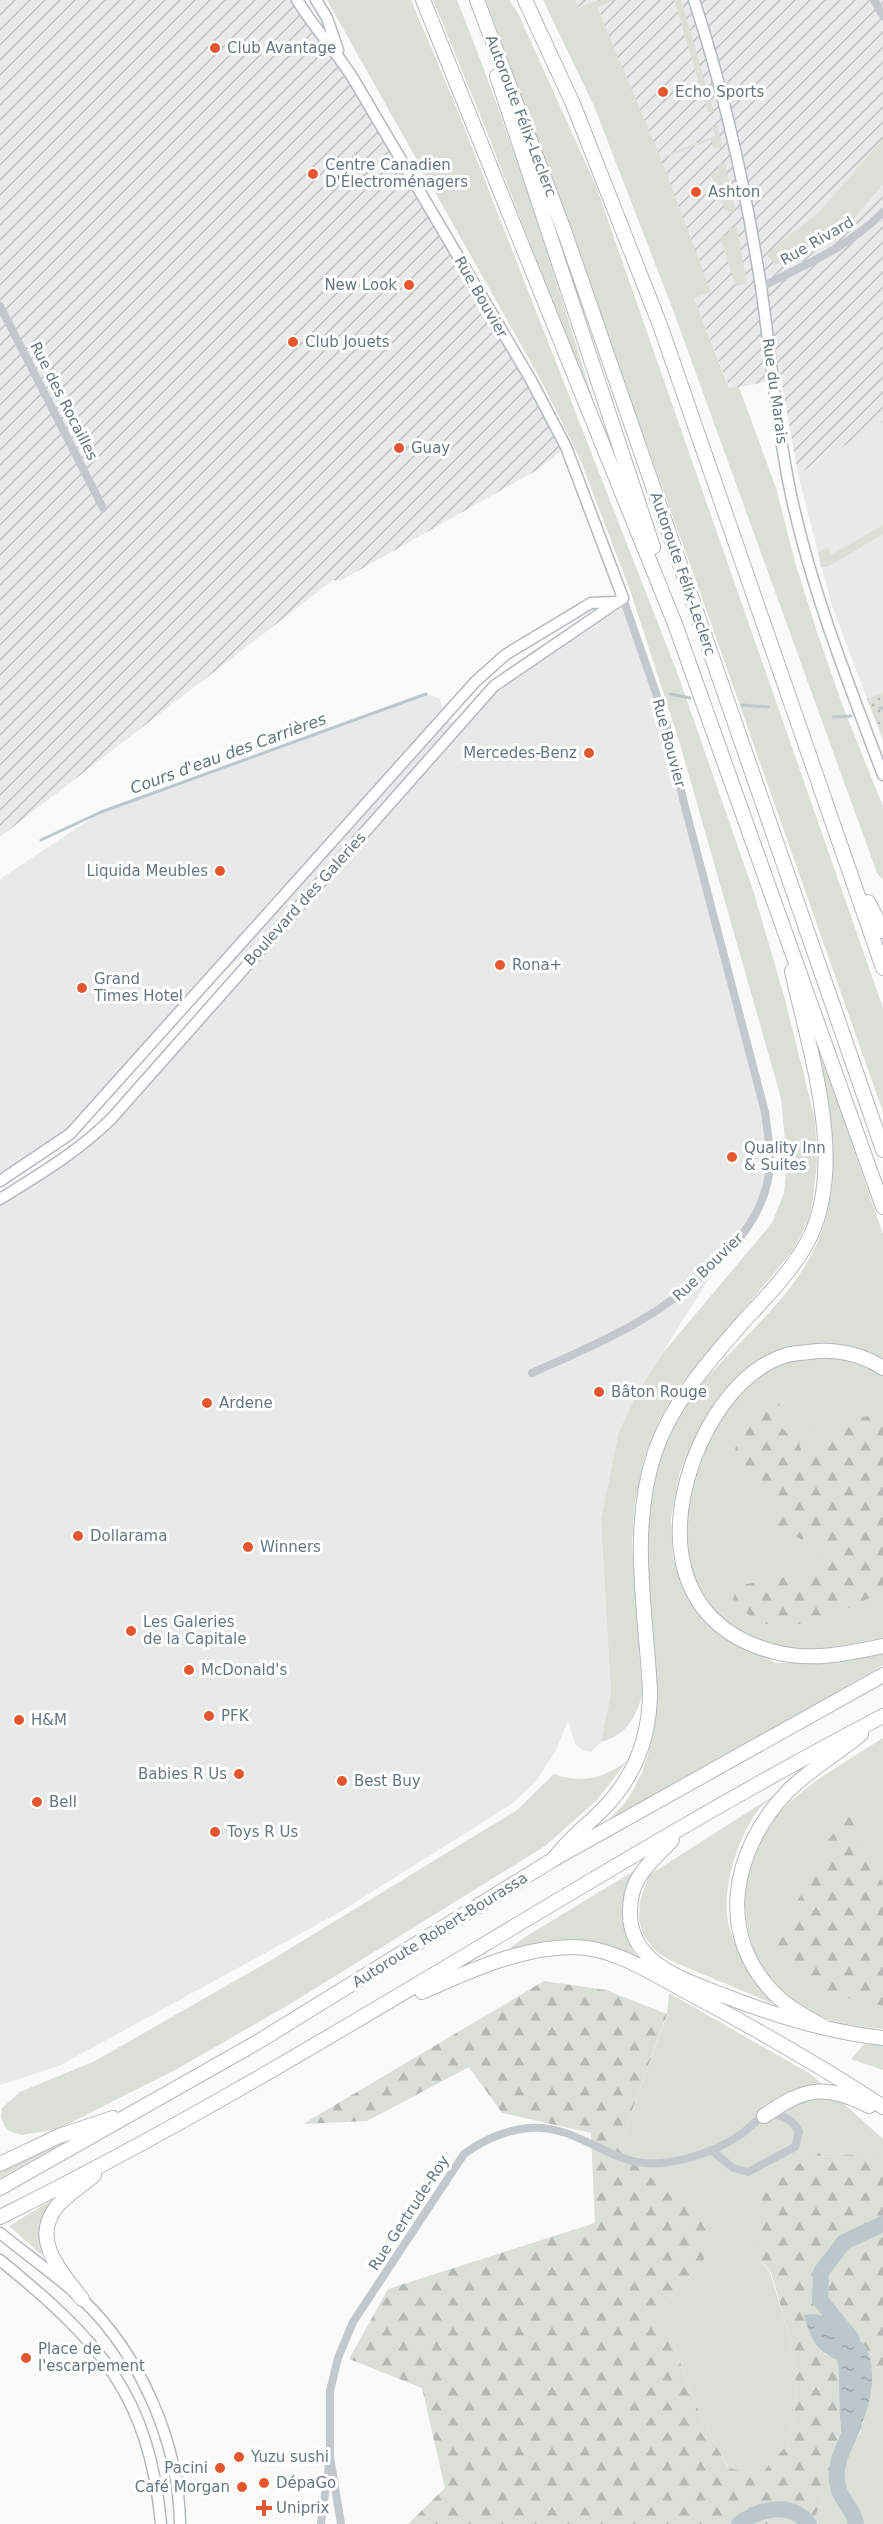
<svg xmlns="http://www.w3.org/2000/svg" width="883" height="2524" viewBox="0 0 883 2524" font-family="'DejaVu Sans',sans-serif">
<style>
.built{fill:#e8e9e9}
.industrial{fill:url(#industrial-furrows)}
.grass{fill:#dadfd7}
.forest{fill:url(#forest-firs)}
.park{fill:url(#park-dots)}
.water{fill:url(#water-ripples)}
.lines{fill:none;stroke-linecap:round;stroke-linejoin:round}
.stream{stroke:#bbc7cb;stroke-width:3}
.river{stroke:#bbc7cb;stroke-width:16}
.secondary-casing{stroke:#b3babf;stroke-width:13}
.highway-casing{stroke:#b4b9bd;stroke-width:16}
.street{stroke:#c3c8cc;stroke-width:8}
.secondary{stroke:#fff;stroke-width:10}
.highway{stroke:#fff;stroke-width:14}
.poi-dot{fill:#e4572e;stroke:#fff;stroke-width:2}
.labels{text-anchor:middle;stroke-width:6;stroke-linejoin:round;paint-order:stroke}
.poi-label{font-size:15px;fill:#657683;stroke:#fff;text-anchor:start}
.street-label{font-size:15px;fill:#657683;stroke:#fff}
.water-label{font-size:16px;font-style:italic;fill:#60757c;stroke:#fff}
</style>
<defs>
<pattern id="industrial-furrows" width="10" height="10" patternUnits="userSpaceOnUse" patternTransform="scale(1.5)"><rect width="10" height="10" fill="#e8e9e9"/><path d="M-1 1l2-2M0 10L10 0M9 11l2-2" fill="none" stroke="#c0c1c2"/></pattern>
<pattern id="forest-firs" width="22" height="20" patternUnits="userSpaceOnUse" patternTransform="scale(1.5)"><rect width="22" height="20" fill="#dadfd7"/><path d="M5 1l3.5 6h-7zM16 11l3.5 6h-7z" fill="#b4b9b4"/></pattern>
<pattern id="park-dots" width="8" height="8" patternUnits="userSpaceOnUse" patternTransform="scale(1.5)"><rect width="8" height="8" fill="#dadfd7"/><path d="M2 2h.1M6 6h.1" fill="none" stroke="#b4b9b4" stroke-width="1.8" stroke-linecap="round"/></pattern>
<pattern id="water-ripples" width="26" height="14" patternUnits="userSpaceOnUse" patternTransform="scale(1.5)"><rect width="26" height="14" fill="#bbc7cb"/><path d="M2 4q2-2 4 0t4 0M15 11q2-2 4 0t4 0" fill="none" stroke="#9ca6aa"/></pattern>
</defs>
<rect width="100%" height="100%" fill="#fafaf8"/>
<path class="built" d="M883,422V693L867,699L831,603L798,474Z
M623,598L666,722L770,1146L761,1203L721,1259L638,1392L601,1520L611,1693L601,1742L591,1752L582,1750L575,1744L568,1721L556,1750L537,1780L513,1803L340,1912L59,2066L0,2085V1199L86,1144L275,932L270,931L187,1006L70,1134L0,1181V879L101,812L426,694L439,698L450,724L494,686Z"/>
<path class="industrial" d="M0,0H297L340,56L566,447L537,470L340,581L333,580L0,837Z
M575,0H883V422L798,474L781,379L730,389L694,298L710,292L595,1L579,8Z"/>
<path class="grass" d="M327,0H411L457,109L677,672L753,890L784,996L815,1119L817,1163L813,1198L809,1218L794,1249L679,1387L659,1421L644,1459L635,1502L632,1543L642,1694C637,1717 625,1736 601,1742L611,1693L601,1520L619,1432L638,1392L662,1354L772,1223L784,1193L787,1163L781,1098L680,744L630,590L580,459L543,384Z
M433,0H457C514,141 558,286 603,432L485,127Z
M486,0H509L518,13L596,186L883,1008V1112L700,592Z
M543,0H575L579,8L595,1L615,0L597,7L660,156L711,292L694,298L729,388L739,387L776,488L795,562L816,629L843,707L883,806V880L877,873L673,310L594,106Z
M674,0H681L714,112H708Z
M718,125L722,148L714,149L711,140L664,158L663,156L715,136L712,127Z
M883,139V184L851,222L782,263L775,264L766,254L819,212Z
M725,162L735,210L732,213L724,209L711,174L719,172L717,165Z
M737,227L747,281L745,284L736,286L720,238L729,233V228Z
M883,525V534L827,567H821L818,553L828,547L831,555Z
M811,1026L883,1234V1361L820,1346L742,1376L707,1415L680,1471L671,1518L673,1559L695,1610L728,1640L776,1663H835L883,1651V1665L602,1827C610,1817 622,1808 629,1797C685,1709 633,1604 647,1512C652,1480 667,1431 685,1405C731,1341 804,1298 826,1218C843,1155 825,1088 811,1026Z
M838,1356L864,1363L883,1373V1638C819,1660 734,1653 696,1588C693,1582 692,1573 690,1566C688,1558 685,1549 684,1540C679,1477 725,1387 784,1363C801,1356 820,1356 838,1356Z
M883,1738V2029C856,2026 829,2023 804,2009C739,1972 726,1875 774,1819C802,1785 846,1762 883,1738Z
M627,1761L597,1800L545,1846L290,2004L177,2069L58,2129L22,2135L9,2131L4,2125L1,2117L2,2108L20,2092L95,2061L268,1962L517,1810L554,1774C582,1784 604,1778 627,1761Z
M784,1789C775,1796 762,1804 756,1813C736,1842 718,1898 731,1933C741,1960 757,1981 774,2004L671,1961L656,1951L644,1936L639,1920L640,1901L649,1875Z
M637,1869C619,1897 618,1926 635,1955C583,1933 566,1939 513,1950L511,1947L525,1937Z
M669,1993L812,2075L883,2139V2157L820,2153L757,2256L770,2272L790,2339L797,2392L788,2444L760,2475L729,2469L700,2415L672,2341L653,2324L666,2303L711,2251L618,2149L667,2015Z
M865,2043H883V2070L851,2059Z
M70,2139L0,2178V2166Z
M60,2195L41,2230L42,2255L9,2226Z
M883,2367V2524H811L848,2449L860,2434L869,2399L872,2368Z"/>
<path class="forest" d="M762,1397L778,1402L783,1412L781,1427L791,1437L802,1425L817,1426L799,1443L803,1457L825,1443L845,1420L875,1415L883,1418V1591C848,1609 803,1633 762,1623C752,1621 741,1606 733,1600L737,1586L809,1572L818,1562L826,1542L814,1527L802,1540L778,1526L776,1503L747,1476L734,1458L739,1427Z
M851,1813L869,1861L883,1883V2006L827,1993L793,1977L773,1948L790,1912L812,1879L828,1840Z
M544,1981L606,1990L667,2014L618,2149L707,2226L711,2251L666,2303L654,2324L672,2341L700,2415L728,2468L760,2475L788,2444L797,2392L790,2339L771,2272L757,2256L754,2243L756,2201L768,2180L820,2153L883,2157V2367L872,2368L865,2346L823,2353L837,2360C842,2383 835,2433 848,2449L811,2524H408L445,2488L422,2388L349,2359L388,2289L595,2223L591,2133L502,2113L469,2067L367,2121L303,2124Z"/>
<path class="park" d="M883,693V740L867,699Z"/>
<path class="water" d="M811,2314C828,2315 835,2321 848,2331C853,2336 862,2341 865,2347C882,2374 866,2426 848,2449C835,2433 842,2383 837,2360C816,2350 810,2338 804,2315Z"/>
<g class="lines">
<path class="stream" d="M670,694L690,698
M742,705L768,707
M880,708H883
M833,717L851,716
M41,840L101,812L426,694"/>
<path class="river" d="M852,2339L820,2300L821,2272L844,2242L883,2224
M854,2425C845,2445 831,2467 839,2490C843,2502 854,2510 856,2524
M739,2524C760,2508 791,2501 809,2524"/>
<defs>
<path id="secondary" d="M316,0L327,18L338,50
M694,0C725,94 746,190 761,287C771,355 776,423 790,490C810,587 848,682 883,775
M0,1181L70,1134L475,682L505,655L591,603L613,602
M0,1199C40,1174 78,1152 112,1118L494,686L623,598L566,447L531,380L354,80C337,52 314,28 297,0
M0,2233C27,2255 56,2275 82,2299C141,2356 179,2443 180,2524
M0,2260C98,2340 149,2393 161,2524"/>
<path id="highway" d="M423,0L675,624L883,1207
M477,0L565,233L883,1150
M525,0L573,104L660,325L883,968
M497,76L653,547
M868,902L883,931
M883,1368C862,1354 834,1348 809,1352C802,1353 794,1353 787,1355C752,1365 725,1397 708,1428C661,1516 665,1627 779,1653C813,1661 850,1653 883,1646
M672,1840C662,1851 650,1861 641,1874C633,1885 630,1898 630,1912C629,1964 685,1980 725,1996C776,2016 828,2032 883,2038
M554,1859C566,1842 581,1830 596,1816C633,1782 650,1740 650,1691C646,1612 629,1529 655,1452C672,1402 709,1361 743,1322C767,1296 794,1269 810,1237C847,1160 809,1050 792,971
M422,1992C470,1971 520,1947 574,1947C613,1947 653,1974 687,1992C754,2028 820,2065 883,2107
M826,2028C810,2019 793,2011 779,1998C714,1938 731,1850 788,1791C809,1770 838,1753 861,1734
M764,2116C804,2088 824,2083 869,2106
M0,2164L59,2136L113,2118
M0,2188L256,2043L554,1859L883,1675
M0,2217C304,2067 583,1873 883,1716
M82,2299C63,2274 31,2242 55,2209C64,2196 82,2186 94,2175"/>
</defs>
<use href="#secondary" class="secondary-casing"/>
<use href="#highway" class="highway-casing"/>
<path class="street" d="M874,0L883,16
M761,287C803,266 850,246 883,212
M0,306L103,508
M532,1373C601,1342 656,1320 712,1267C737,1243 759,1219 767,1184C773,1160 768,1136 765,1112L684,803L666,722L623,598
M330,2457V2391L338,2358L353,2322L464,2154C490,2135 526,2121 559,2131C596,2141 620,2167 662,2163C689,2160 717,2150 740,2135C748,2130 756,2119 765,2116C780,2112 793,2119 799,2132L795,2147L748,2172L733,2168L711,2150
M321,2524L330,2457L341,2524"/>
<use href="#secondary" class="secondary"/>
<use href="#highway" class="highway"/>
</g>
<g class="poi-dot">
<circle cx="215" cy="48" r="6"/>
<circle cx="663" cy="92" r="6"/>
<circle cx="313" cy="174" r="6"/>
<circle cx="696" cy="192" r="6"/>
<circle cx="409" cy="285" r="6"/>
<circle cx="293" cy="342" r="6"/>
<circle cx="399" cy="448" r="6"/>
<circle cx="589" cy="753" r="6"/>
<circle cx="220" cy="871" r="6"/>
<circle cx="500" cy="965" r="6"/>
<circle cx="82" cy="988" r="6"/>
<circle cx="732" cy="1157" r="6"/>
<circle cx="599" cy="1392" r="6"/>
<circle cx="207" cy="1403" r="6"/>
<circle cx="78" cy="1536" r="6"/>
<circle cx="248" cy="1547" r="6"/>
<circle cx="131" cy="1631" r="6"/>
<circle cx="189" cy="1670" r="6"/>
<circle cx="209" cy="1716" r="6"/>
<circle cx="19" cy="1720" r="6"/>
<circle cx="239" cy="1774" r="6"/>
<circle cx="342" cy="1781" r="6"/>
<circle cx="37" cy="1802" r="6"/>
<circle cx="215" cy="1832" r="6"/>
<circle cx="26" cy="2358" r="6"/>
<circle cx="239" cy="2457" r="6"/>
<circle cx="220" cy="2468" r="6"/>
<circle cx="264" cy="2483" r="6"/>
<circle cx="242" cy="2487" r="6"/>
<path d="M261 2499h6v6h6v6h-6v6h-6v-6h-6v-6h6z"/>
</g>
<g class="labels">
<g class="poi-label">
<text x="227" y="53">Club Avantage</text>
<text x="675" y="97">Echo Sports</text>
<text x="325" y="170">Centre Canadien<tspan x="325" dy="17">D'Électroménagers</tspan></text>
<text x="708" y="197">Ashton</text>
<text x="397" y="290" text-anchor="end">New Look</text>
<text x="305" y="347">Club Jouets</text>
<text x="411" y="453">Guay</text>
<text x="577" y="758" text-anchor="end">Mercedes-Benz</text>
<text x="208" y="876" text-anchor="end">Liquida Meubles</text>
<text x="512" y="970">Rona+</text>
<text x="94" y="984">Grand<tspan x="94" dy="17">Times Hotel</tspan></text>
<text x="744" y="1153">Quality Inn<tspan x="744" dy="17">&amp; Suites</tspan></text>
<text x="611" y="1397">Bâton Rouge</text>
<text x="219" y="1408">Ardene</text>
<text x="90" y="1541">Dollarama</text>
<text x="260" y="1552">Winners</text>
<text x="143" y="1627">Les Galeries<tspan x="143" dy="17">de la Capitale</tspan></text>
<text x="201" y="1675">McDonald's</text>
<text x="221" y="1721">PFK</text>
<text x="31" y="1725">H&amp;M</text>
<text x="227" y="1779" text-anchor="end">Babies R Us</text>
<text x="354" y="1786">Best Buy</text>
<text x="49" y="1807">Bell</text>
<text x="227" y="1837">Toys R Us</text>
<text x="38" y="2354">Place de<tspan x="38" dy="17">l'escarpement</tspan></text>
<text x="251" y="2462">Yuzu sushi</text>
<text x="208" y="2473" text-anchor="end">Pacini</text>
<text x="276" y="2488">DépaGo</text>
<text x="230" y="2492" text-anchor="end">Café Morgan</text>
<text x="276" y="2513">Uniprix</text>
</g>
<g class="street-label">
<text transform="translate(521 116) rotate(69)" y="5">Autoroute Félix-Leclerc</text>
<text transform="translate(817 241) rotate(-30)" y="5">Rue Rivard</text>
<text transform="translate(481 297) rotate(60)" y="5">Rue Bouvier</text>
<text transform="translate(775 391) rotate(82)" y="5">Rue du Marais</text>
<text transform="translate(64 401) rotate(63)" y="5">Rue des Rocailles</text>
<text transform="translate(683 574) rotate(71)" y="5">Autoroute Félix-Leclerc</text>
<text transform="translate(669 743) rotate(75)" y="5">Rue Bouvier</text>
<text transform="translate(305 899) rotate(-48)" y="5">Boulevard des Galeries</text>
<text transform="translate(708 1267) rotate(-44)" y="5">Rue Bouvier</text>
<text transform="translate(440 1930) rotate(-32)" y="5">Autoroute Robert-Bourassa</text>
<text transform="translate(409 2213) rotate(-57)" y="5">Rue Gertrude-Roy</text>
</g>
<g class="water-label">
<text transform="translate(228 753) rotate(-20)" y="6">Cours d'eau des Carrières</text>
</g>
</g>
</svg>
